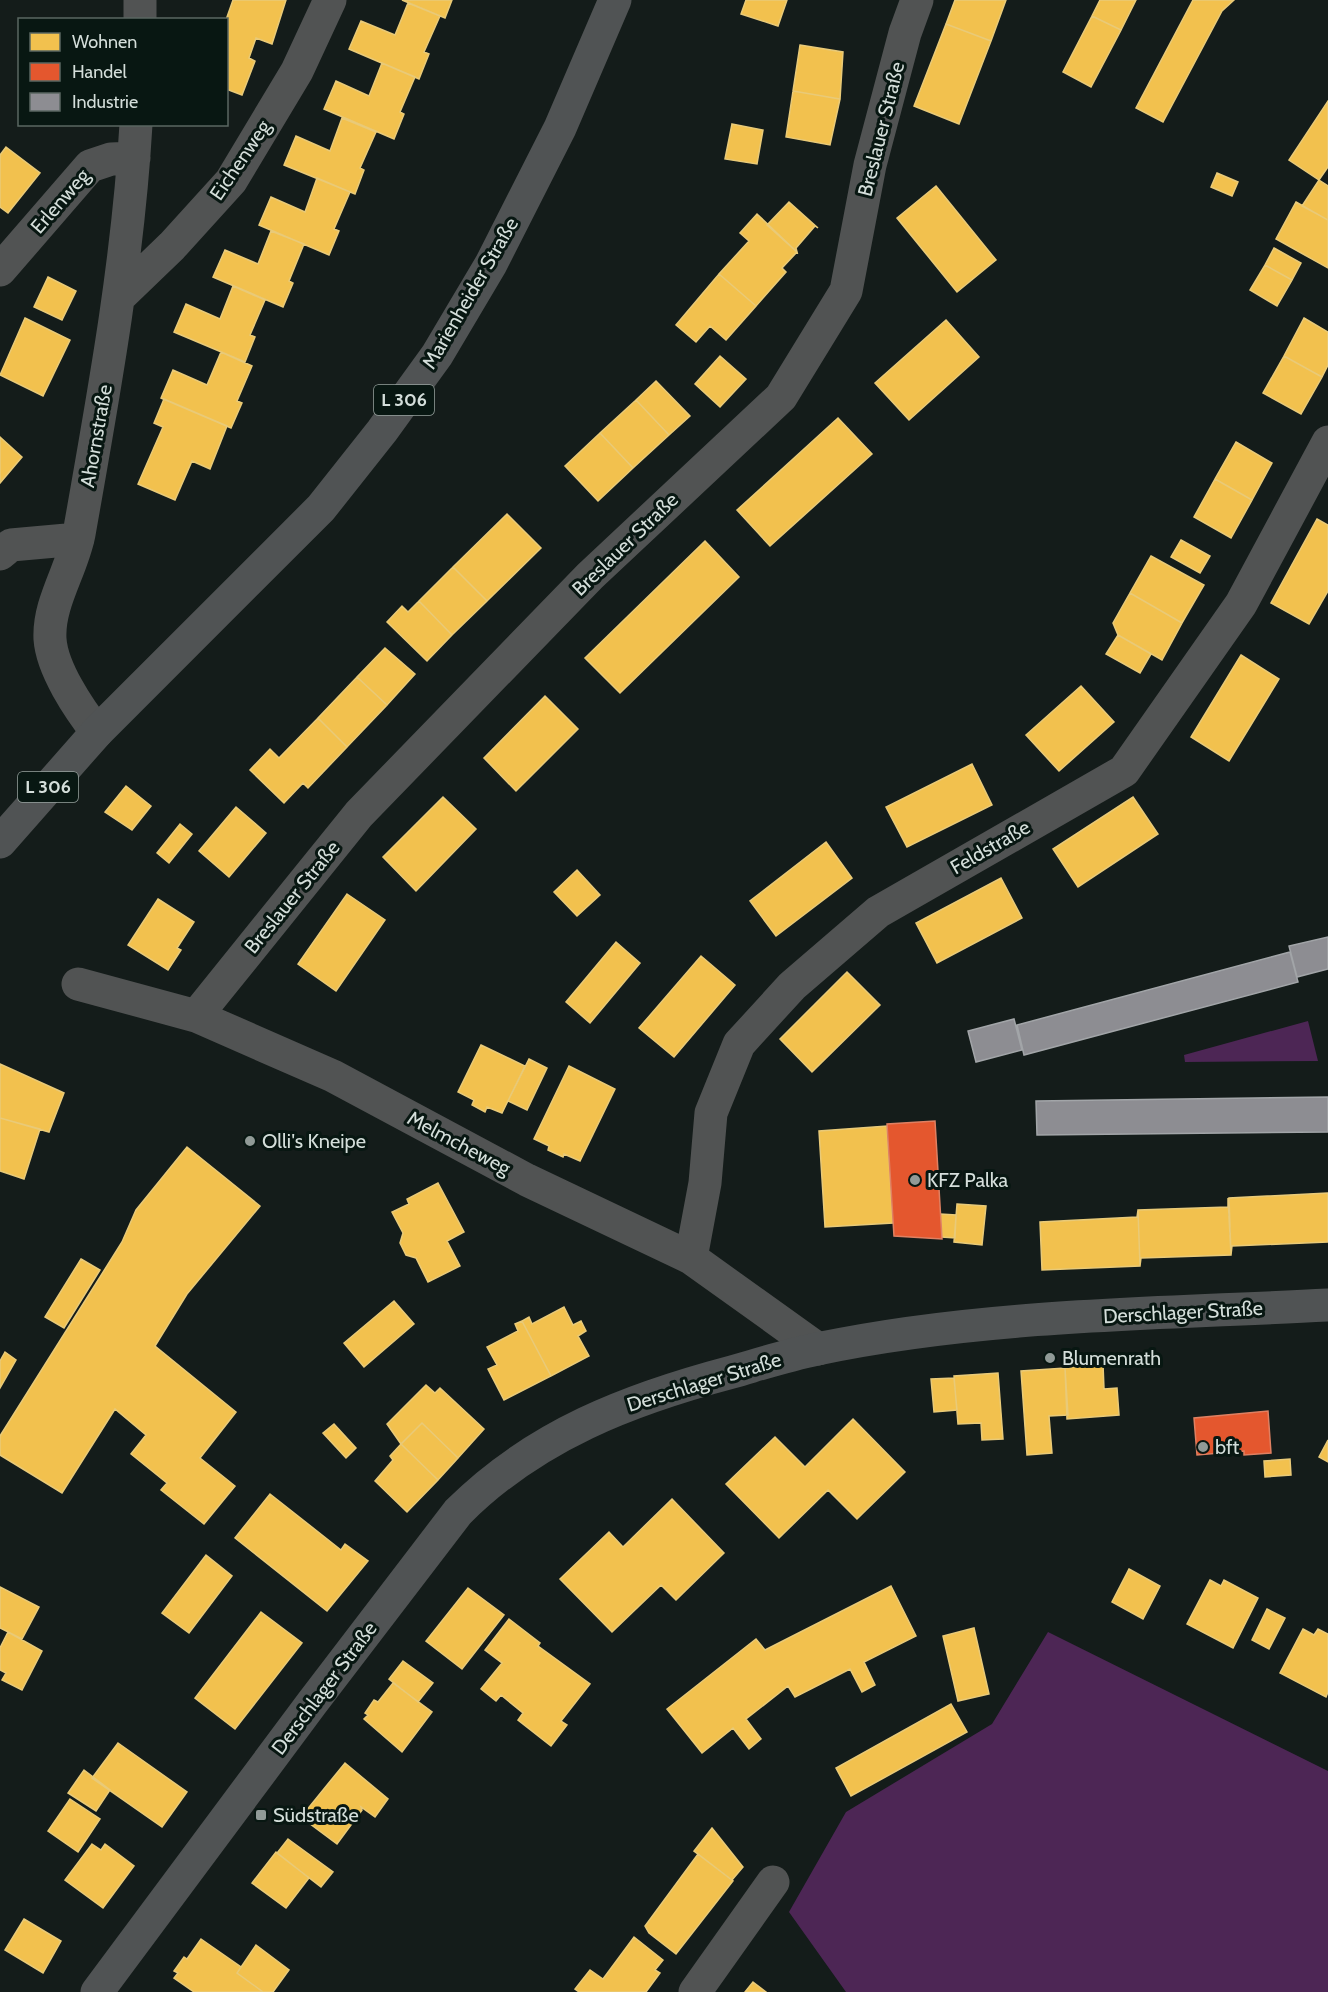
<svg xmlns="http://www.w3.org/2000/svg" width="1328" height="1992" viewBox="0 0 1328 1992" font-family="Cabin,sans-serif">
<style>
.green{fill:#4d2655}
.homes{fill:#f2c14e;stroke:#e9ca78;stroke-width:1.5}
.shops{fill:#e4572e;stroke:#df8062;stroke-width:1.5}
.industry{fill:#8d8d92;stroke:#a2a5a8;stroke-width:1.5}
.lines{fill:none;stroke-linecap:round;stroke-linejoin:round}
.minor{stroke:#515353;stroke-width:33}
.major{stroke:#505354;stroke-width:33}
.poi-dot{fill:#919a97;stroke:#081712;stroke-width:2}
.labels{text-anchor:middle;stroke-width:6;stroke-linejoin:round;paint-order:stroke}
.shield{fill:#081712;stroke:#97a29e;stroke-width:1.5}
.shield-label{font-size:18px;font-weight:bold;fill:#d4deda}
.street-label{font-size:20px;fill:#d4deda;stroke:#081712}
.poi-label{font-size:20px;fill:#d4deda;stroke:#081712;text-anchor:start}
</style>
<rect width="100%" height="100%" fill="#141c1a"/>
<path class="green" d="M1308,1021L1318,1061L1185,1062L1184,1055Z
M1048,1632L1328,1771V1992H846L789,1912L846,1812L992,1724Z"/>
<path class="homes" d="M233,0H286L272,44L256,38L249,58L255,61L242,95L226,89V20Z
M402,0H452L445,18Z
M746,0H787L778,26L741,14Z
M955,0H1006L991,41L946,24Z
M1100,0H1136L1121,30L1092,16Z
M1193,0H1234L1222,11L1163,122L1136,108Z
M408,3L440,16L424,52L429,54L419,79L349,49L361,21L395,35Z
M1092,16L1121,30L1091,87L1063,72Z
M946,24L991,41L959,124L914,106Z
M800,45L843,52L840,99L793,91Z
M382,63L415,77L400,112L404,114L394,139L324,109L336,81L369,96Z
M793,91L840,99L830,145L786,137Z
M1328,101V167L1319,180L1289,160Z
M342,118L376,132L360,168L364,170L355,194L284,165L296,136L330,151Z
M732,124L763,130L757,164L725,159Z
M6,147L40,173L8,213L0,207V155Z
M1217,173L1238,182L1232,196L1211,187Z
M317,178L350,192L334,229L339,231L329,255L259,225L271,197L305,212Z
M1319,180L1328,186V220L1302,206Z
M936,186L996,260L957,292L897,218Z
M789,202L818,228L815,226L796,248L797,252L767,225Z
M1296,202L1328,220V268L1276,239Z
M757,214L797,252L782,268L786,272L756,306L719,274L749,241L740,233Z
M271,231L304,244L289,281L293,283L283,307L213,277L225,250L258,264Z
M1274,248L1301,263L1292,280L1265,265Z
M1265,265L1292,280L1277,306L1250,290Z
M719,274L756,306L726,340L710,326L696,342L676,325Z
M48,277L76,291L62,320L34,307Z
M233,286L265,300L250,335L255,337L245,362L174,332L186,304L220,319Z
M25,318L70,340L43,396L0,375Z
M1304,318L1328,332V365L1322,377L1284,356Z
M946,320L979,357L909,420L875,383Z
M221,352L252,366L237,401L242,403L231,428L161,398L173,370L207,385Z
M720,356L746,379L720,407L695,384Z
M1284,356L1322,377L1301,414L1263,393Z
M656,381L690,416L669,435L636,400Z
M164,399L227,426L210,469L192,461L175,500L138,484L163,427L154,423Z
M636,400L669,435L633,468L600,433Z
M838,418L872,454L770,546L737,510Z
M600,433L633,468L598,501L565,466Z
M0,437L22,457L0,483Z
M1236,442L1272,463L1252,500L1215,479Z
M1215,479L1252,500L1231,538L1194,517Z
M507,514L541,548L487,601L453,567Z
M1317,519L1328,525V591L1309,624L1271,603Z
M1181,540L1210,556L1200,573L1171,557Z
M705,541L739,577L620,693L585,658Z
M1151,556L1204,585L1182,623L1130,593Z
M453,567L487,601L452,635L419,601Z
M1130,593L1182,623L1162,660L1118,635L1113,623Z
M419,601L452,635L427,661L387,622L402,606L408,612Z
M1118,635L1151,654L1140,673L1106,654Z
M385,648L415,674L387,705L357,677Z
M1241,655L1279,679L1229,761L1191,737Z
M357,677L387,705L347,747L318,718Z
M1081,686L1114,722L1059,771L1026,735Z
M545,696L578,729L516,791L484,758Z
M318,718L347,747L308,788L303,783L284,803L250,770L270,749L279,758Z
M972,764L992,805L907,847L886,807Z
M126,786L151,806L132,830L105,812Z
M443,797L476,829L416,891L383,857Z
M1133,797L1158,834L1078,887L1053,849Z
M236,807L266,833L229,877L199,851Z
M180,824L192,834L169,863L157,853Z
M826,842L852,878L776,936L750,901Z
M577,870L600,895L577,916L554,892Z
M1001,878L1022,918L937,963L916,923Z
M347,894L385,920L336,991L298,964Z
M158,899L194,922L177,948L181,950L168,970L128,945Z
M616,942L640,963L590,1023L566,1002Z
M701,956L735,985L674,1057L639,1028Z
M847,972L880,1005L812,1072L780,1039Z
M481,1045L525,1066L502,1113L487,1107L485,1112L472,1105L474,1100L458,1092Z
M529,1059L547,1068L527,1110L508,1101Z
M0,1064L64,1093L49,1132L0,1118Z
M569,1066L615,1089L580,1161L564,1154L563,1157L548,1150L549,1146L534,1139Z
M0,1118L40,1129L24,1179L0,1171Z
M887,1126L893,1223L825,1227L819,1131Z
M187,1147L260,1206L187,1294L155,1346L236,1412L200,1458L235,1486L204,1524L161,1490L167,1483L131,1454L146,1435L115,1409L62,1493L0,1455V1436L122,1242L136,1210Z
M438,1183L464,1232L447,1241L460,1266L428,1282L416,1258L406,1255L400,1243L403,1233L392,1212L409,1204L407,1199Z
M1328,1193V1242L1232,1246L1231,1255L1229,1198Z
M1228,1198L1231,1255L1141,1258L1140,1266L1138,1210L1228,1207Z
M957,1204L986,1206L982,1245L954,1242Z
M1138,1210L1140,1266L1042,1270L1040,1222L1137,1217Z
M940,1214L956,1215L955,1238L942,1237Z
M81,1259L100,1270L64,1328L45,1317Z
M394,1301L414,1324L364,1367L344,1343Z
M564,1307L573,1325L581,1321L586,1331L578,1336L589,1356L551,1376L522,1321L529,1317L532,1324Z
M522,1321L551,1376L504,1400L488,1369L497,1365L487,1347L518,1331L515,1324Z
M5,1352L16,1360L0,1388V1361Z
M1103,1364L1104,1389L1117,1388L1119,1415L1067,1419L1065,1368Z
M1065,1368L1068,1415L1049,1416L1052,1453L1027,1455L1021,1371Z
M998,1373L1003,1439L982,1440L981,1423L958,1424L954,1376Z
M954,1378L957,1410L934,1412L931,1379Z
M426,1385L435,1393L440,1388L484,1429L458,1458L422,1423L401,1444L387,1424Z
M853,1419L905,1472L857,1519L828,1490L779,1538L726,1484L775,1437L805,1467Z
M422,1423L458,1458L438,1480L401,1444Z
M334,1424L356,1448L346,1458L323,1433Z
M1328,1440V1462L1319,1457Z
M401,1444L438,1480L407,1512L375,1481L393,1460L390,1456Z
M1290,1459L1291,1475L1265,1477L1264,1461Z
M270,1494L341,1550L345,1544L368,1561L327,1611L235,1538Z
M672,1499L724,1553L676,1600L661,1585L612,1632L560,1579L609,1532L623,1547Z
M206,1555L232,1576L189,1633L162,1613Z
M1129,1569L1160,1586L1143,1619L1112,1602Z
M1210,1580L1221,1586L1224,1580L1258,1598L1233,1648L1187,1624Z
M891,1586L916,1636L864,1662L875,1685L862,1692L850,1669L795,1697L788,1686L746,1719L761,1739L749,1749L733,1728L702,1753L667,1709L756,1639L765,1650Z
M0,1587L39,1607L22,1639L0,1628Z
M468,1588L504,1615L462,1669L426,1641Z
M1267,1609L1285,1618L1269,1649L1252,1640Z
M261,1612L302,1643L235,1729L195,1698Z
M509,1619L540,1643L538,1646L590,1684L561,1721L567,1725L551,1746L518,1720L523,1713L501,1695L496,1701L481,1689L502,1663L485,1650Z
M974,1628L989,1694L958,1701L943,1636Z
M1303,1629L1314,1635L1318,1629L1328,1634V1692L1326,1697L1280,1673Z
M8,1632L42,1651L22,1690L2,1680L6,1673L0,1670V1648Z
M403,1661L433,1683L418,1702L389,1679Z
M393,1683L432,1712L402,1752L364,1719L368,1715L365,1713L374,1700L378,1702Z
M951,1704L967,1732L851,1796L836,1768Z
M118,1743L187,1792L162,1827L92,1778Z
M345,1763L388,1799L375,1817L361,1807L362,1810L337,1844L301,1817Z
M84,1770L110,1790L96,1811L68,1793Z
M70,1799L100,1819L78,1852L48,1831Z
M712,1828L743,1867L732,1880L694,1851Z
M288,1839L333,1872L321,1887L277,1853Z
M92,1844L101,1850L105,1844L134,1866L103,1908L65,1880Z
M276,1852L309,1878L286,1908L252,1883Z
M698,1854L733,1881L676,1954L649,1933L645,1926Z
M24,1919L61,1941L43,1973L5,1950Z
M634,1937L663,1960L655,1970L660,1973L646,1992H579L575,1989L590,1970L603,1979Z
M201,1939L241,1967L237,1973L263,1992H194L174,1978L178,1973L174,1971L184,1957L187,1959Z
M256,1945L289,1970L273,1992H263L237,1973Z
M753,1982L766,1992H745Z"/>
<path class="shops" d="M935,1121L942,1239L894,1236L887,1124Z
M1268,1411L1271,1453L1244,1455V1451L1197,1455L1194,1418Z"/>
<path class="industry" d="M1328,937V969L1297,977L1289,946Z
M1290,952L1298,982L1024,1055L1017,1025Z
M1014,1019L1022,1050L976,1062L968,1031Z
M1328,1097V1132L1037,1135L1036,1101Z"/>
<g class="lines">
<path class="minor" d="M140,0V20
M0,270L90,166L111,159L134,158
M119,297L172,246L231,181L297,71L330,0
M0,554L11,545L78,539
M97,732C79,709 52,669 50,639C48,603 72,570 79,534C103,398 128,263 136,124
M78,984L196,1016L333,1076L527,1180L691,1258L818,1349
M196,1016L359,814L590,576L781,397L846,291L870,165L905,33L917,0
M691,1258L705,1183L711,1113L739,1044L792,986L878,912L1124,771L1241,604L1328,442
M695,1992L773,1882"/>
<path class="major" d="M0,842L97,732L321,508L382,431L437,355L491,264L560,128L615,0
M97,1992L312,1703L458,1512C535,1435 630,1399 732,1372C760,1364 788,1355 817,1349C984,1314 1158,1314 1328,1305"/>
</g>
<g class="poi-dot">
<circle cx="250" cy="1141" r="6"/>
<circle cx="915" cy="1180" r="6"/>
<circle cx="1050" cy="1358" r="6"/>
<circle cx="1203" cy="1447" r="6"/>
<rect x="255" y="1809" width="12" height="12" rx="3"/>
</g>
<g class="labels">
<g class="shield">
<rect x="374" y="385" width="60" height="30" rx="4.5"/>
<rect x="18" y="772" width="60" height="30" rx="4.5"/>
</g>
<g class="shield-label">
<text x="404" y="406">L 306</text>
<text x="48" y="793">L 306</text>
</g>
<g class="street-label">
<text transform="translate(881 129) rotate(-76)" y="7">Breslauer Straße</text>
<text transform="translate(240 160) rotate(-56)" y="7">Eichenweg</text>
<text transform="translate(60 201) rotate(-49)" y="7">Erlenweg</text>
<text transform="translate(470 293) rotate(-60)" y="7">Marienheider Straße</text>
<text transform="translate(96 436) rotate(-80)" y="7">Ahornstraße</text>
<text transform="translate(625 544) rotate(-44)" y="7">Breslauer Straße</text>
<text transform="translate(990 847) rotate(-30)" y="7">Feldstraße</text>
<text transform="translate(292 897) rotate(-51)" y="7">Breslauer Straße</text>
<text transform="translate(459 1143) rotate(28)" y="7">Melmcheweg</text>
<text transform="translate(1183 1312) rotate(-3)" y="7">Derschlager Straße</text>
<text transform="translate(704 1382) rotate(-17)" y="7">Derschlager Straße</text>
<text transform="translate(324 1688) rotate(-53)" y="7">Derschlager Straße</text>
</g>
<g class="poi-label">
<text x="262" y="1148">Olli's Kneipe</text>
<text x="927" y="1187">KFZ Palka</text>
<text x="1062" y="1365">Blumenrath</text>
<text x="1215" y="1454">bft</text>
<text x="273" y="1822">Südstraße</text>
</g>
</g>
<rect x="18" y="18" width="210" height="108" fill="#081712" stroke="#5a6762" stroke-width="1.5"/>
<rect x="30" y="33" width="30" height="18" fill="#f2c14e" stroke="#5a6762" stroke-width="1.5"/>
<text x="72" y="48" font-size="18" fill="#d4deda">Wohnen</text>
<rect x="30" y="63" width="30" height="18" fill="#e4572e" stroke="#5a6762" stroke-width="1.5"/>
<text x="72" y="78" font-size="18" fill="#d4deda">Handel</text>
<rect x="30" y="93" width="30" height="18" fill="#8d8d92" stroke="#5a6762" stroke-width="1.5"/>
<text x="72" y="108" font-size="18" fill="#d4deda">Industrie</text>
</svg>
